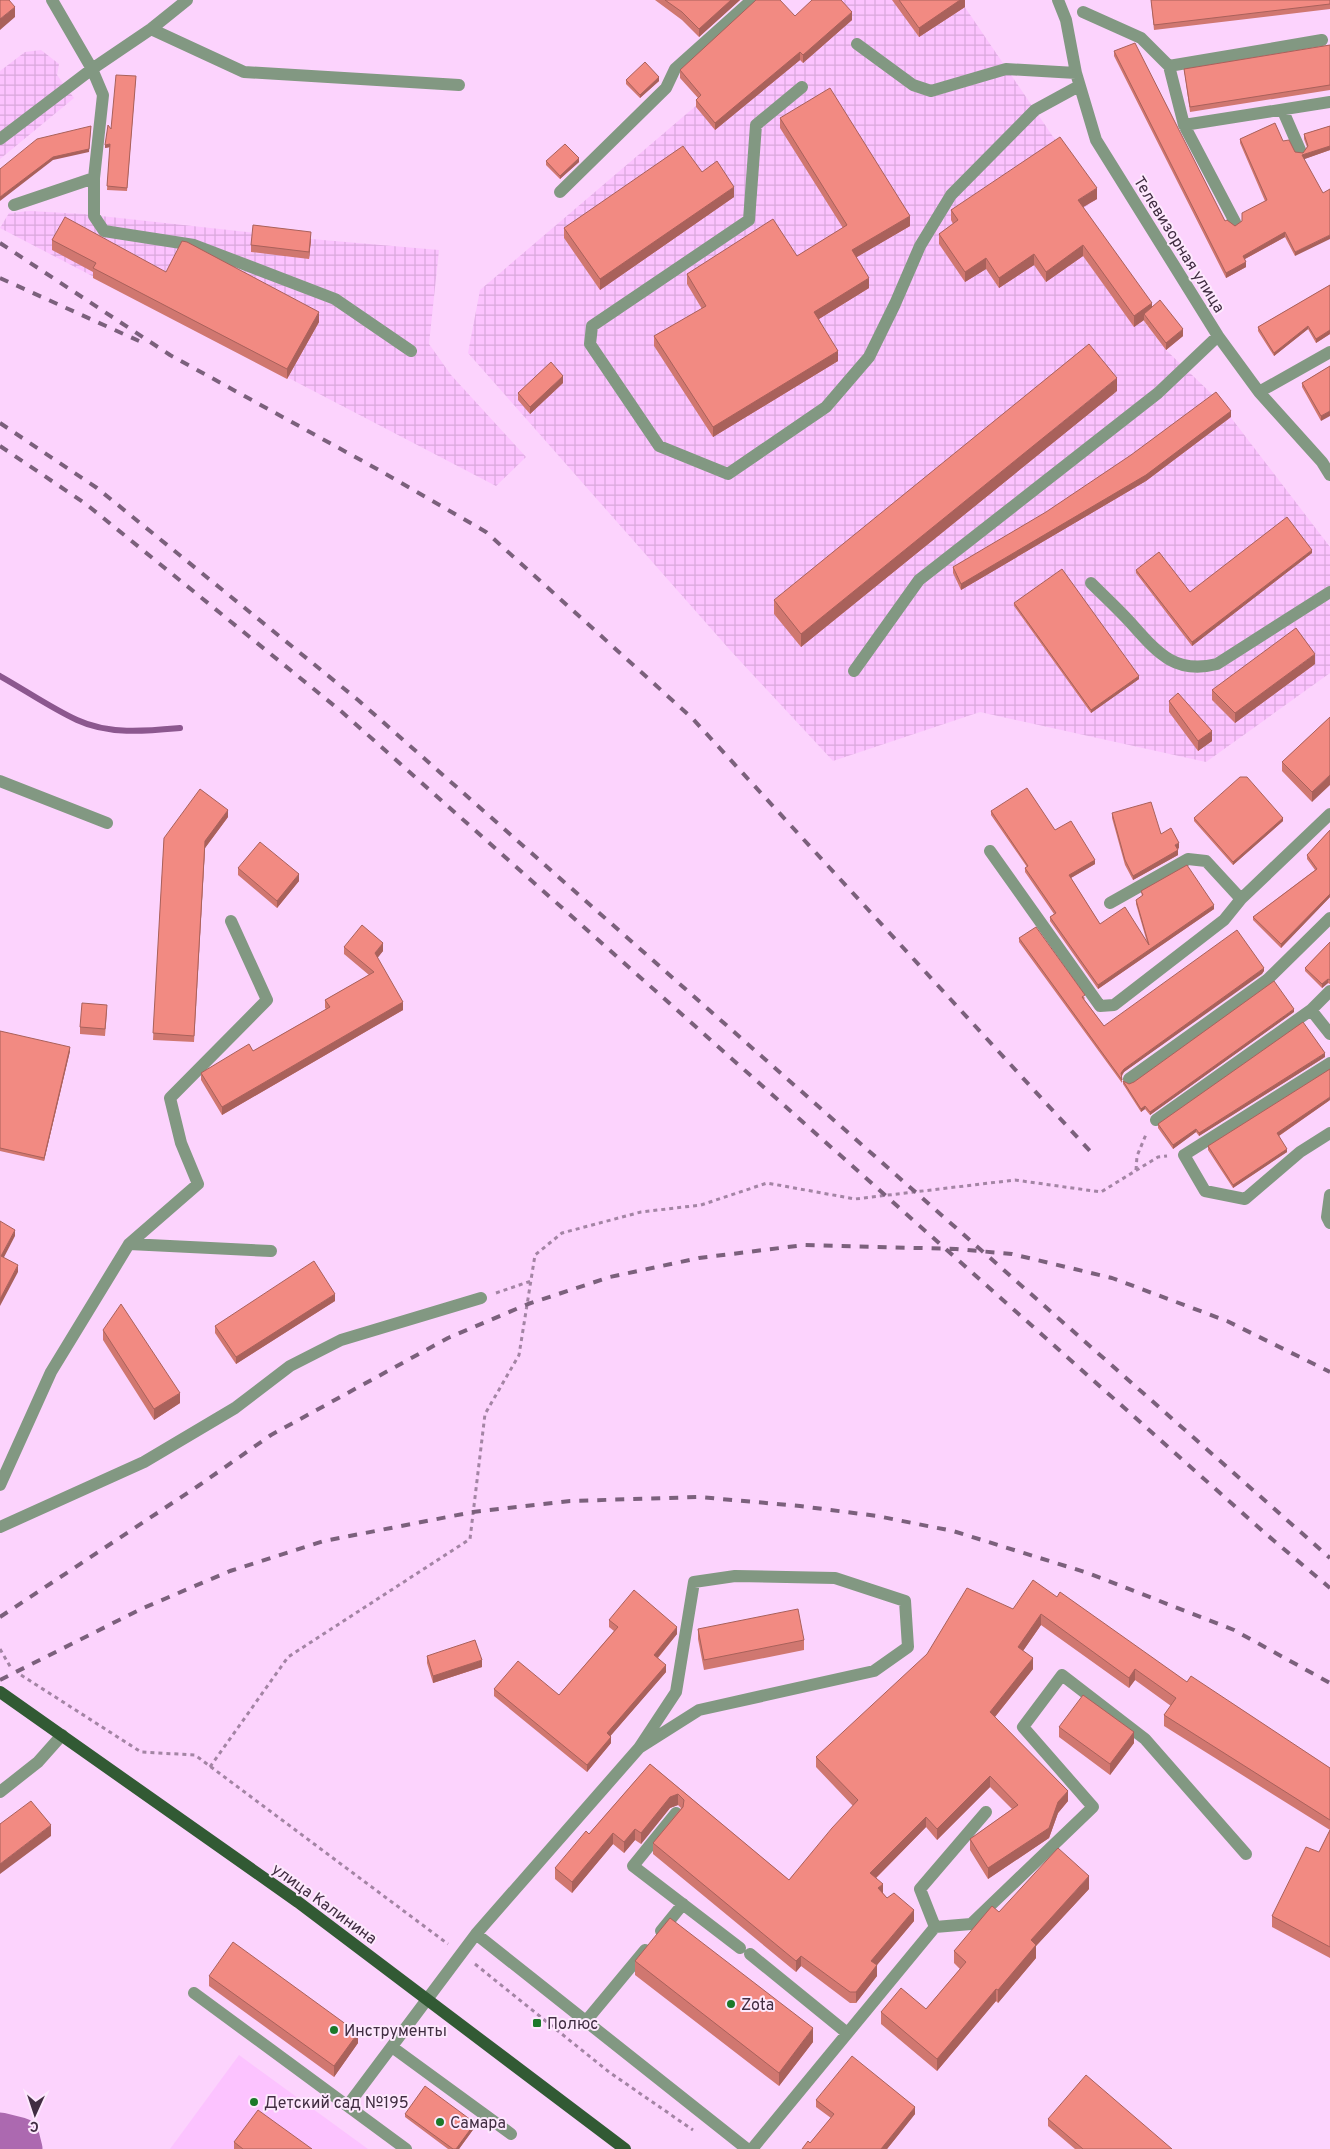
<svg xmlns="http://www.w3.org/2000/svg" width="1330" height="2149" viewBox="0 0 1330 2149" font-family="Overpass,sans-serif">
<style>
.built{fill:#fcc3ff}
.industrial{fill:url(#industrial-grid)}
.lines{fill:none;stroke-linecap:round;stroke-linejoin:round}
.stream{stroke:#8c578f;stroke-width:6}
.river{stroke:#ac69b0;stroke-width:39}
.path{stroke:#a384a4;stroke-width:3;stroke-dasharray:4 4;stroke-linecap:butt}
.minor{stroke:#829882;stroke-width:12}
.major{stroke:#325a34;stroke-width:12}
.rail{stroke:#7b607c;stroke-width:4;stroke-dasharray:9 9;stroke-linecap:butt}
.wall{fill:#d07770}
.shaded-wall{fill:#a9615b}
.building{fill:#f28a82;stroke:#a9615b}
.poi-dot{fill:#1b7929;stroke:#fde8fd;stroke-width:2}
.labels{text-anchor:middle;stroke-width:4;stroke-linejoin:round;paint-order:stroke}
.street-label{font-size:16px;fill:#412d42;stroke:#fde8fd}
.poi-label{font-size:16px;fill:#412d42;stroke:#fde8fd;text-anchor:start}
</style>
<defs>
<pattern id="industrial-grid" width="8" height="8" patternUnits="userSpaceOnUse" patternTransform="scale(1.25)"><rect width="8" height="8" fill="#fcc3ff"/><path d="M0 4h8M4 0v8" fill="none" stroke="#d9a8dc"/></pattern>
</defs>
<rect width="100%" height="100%" fill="#fcd3fd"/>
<path class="built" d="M239,2055L368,2149H170Z"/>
<path class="industrial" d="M820,0H960L1060,147L1097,199L1060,224L1134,326L1143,320L1166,350L1216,398L1330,547V673L1206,762L980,712L833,761L730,650L468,353L480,290Z
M41,50L59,64L57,75L74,98L0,159V71L25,52Z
M30,211L83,214L311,239L439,250L429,344L451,375L526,457L496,486L0,228L9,213Z"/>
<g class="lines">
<path class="stream" d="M0,676C25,690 51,708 77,720C109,735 147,731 180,728"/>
<path class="river" d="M0,2132L20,2137L23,2149"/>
<path class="path" d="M1136,1170L1137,1156L1147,1132
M496,1293L531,1281
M0,1649L11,1668
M21,1675L141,1752L195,1755L448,1944
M210,1767L288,1657L470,1539L485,1414L519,1355L535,1255L562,1233L641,1212L701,1205L767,1183L855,1199L1015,1180L1101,1192L1158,1157L1167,1156
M475,1964L609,2072L693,2130"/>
<path class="minor" d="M1058,0L1066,20L1076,73L1096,140L1218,336L1259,392L1322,462L1330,475
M1083,12L1141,38L1169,66L1322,40
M151,29L244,72L459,85
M857,44L913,85L931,91L1006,69L1076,73
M1169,66L1184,125L1330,102
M802,87L756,125L749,220L592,326L590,344L659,446L728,474L826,407L869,357L895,304L920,246L951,195L1035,110L1079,86
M1283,111L1300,150
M1184,125L1235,222
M0,139L92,69L151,29L187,0
M94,178V216L104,231L194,245L335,299L411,351
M560,192L666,88L675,69L752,0
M14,205L94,178L103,95L92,69L52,0
M1259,392L1330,352
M1091,583C1104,596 1117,608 1130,622C1156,651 1174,675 1217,664L1330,592
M854,671L919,580L1158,393L1218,336
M0,781L107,823
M990,851L1100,1006L1114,1005L1224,920L1241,899L1330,814
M1110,903L1188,859L1206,861L1241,899
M1311,1010L1330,1034
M1129,1079L1267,980L1330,918
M1156,1120L1311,1010L1330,991
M1184,1155L1205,1191L1245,1199L1300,1152L1330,1133
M1184,1155L1330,1063
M1330,1195L1327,1217L1330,1223
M129,1244L271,1251
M0,1485L51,1372L129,1244L198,1184L181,1143L170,1098L267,1000L231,921
M0,1527L144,1462L235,1408L290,1366L341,1340L481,1298
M0,1792L38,1762L62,1735
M676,1813L633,1866L740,1948
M935,1927L971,1924L1093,1807L1023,1727L1062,1675L1145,1739L1246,1854
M661,1931L683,1904
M476,1934L747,2149
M750,1954L847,2033
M194,1993L406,2149
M586,2021L645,1950
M392,2047L511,2134
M348,2105L476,1934L639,1748L699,1710L874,1671L908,1647L905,1601L835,1578L735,1576L694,1582L676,1692L639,1748
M752,2149L935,1927L920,1889L986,1812"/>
<path class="major" d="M0,1692L298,1902L625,2149"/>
<path class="rail" d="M0,243L170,355L377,469L486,532L692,718L1090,1151
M0,278L139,341
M0,423L97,488L358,700L1330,1558
M0,446L86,504L342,712L1266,1534L1330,1588
M0,1617L198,1486L271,1435L448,1338L528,1304L610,1277L699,1258L804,1245L956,1249L1012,1254L1112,1278L1227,1321L1330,1372
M0,1680L141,1609L230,1571L324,1541L473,1512L570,1501L699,1497L800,1506L877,1516L953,1531L1088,1573L1234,1630L1330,1683"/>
</g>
<path class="wall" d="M655,0H740L699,37L682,20Z
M892,0H965V7L919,37Z
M1151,0H1330V9L1154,30Z
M795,16L852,20L803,63L800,60L715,130L696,107V100L698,98L680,78V70Z
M1330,45V90L1190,112L1184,69Z
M1114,51L1225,221L1235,226L1242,221L1265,201L1240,143V139L1283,141L1295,152L1303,153L1307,147L1304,139V134L1330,126V150L1304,159L1295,256L1285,237L1245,259L1246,267L1226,278L1114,56Z
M136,76L127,191L107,190L110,147L105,148L111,129Z
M626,80L659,81L640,98L626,84Z
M780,118L910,226L856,257L869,288L819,319L838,361L713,437L654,346V336L702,309L687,284V274L797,256L843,228L780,128Z
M546,161L579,162L560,179L546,165Z
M702,172L734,197L600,290L564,238V228Z
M1097,199L1083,207L1152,307L1183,336L1166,350L1144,321V320L1134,327L1083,256L1046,282L1034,265L999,288L986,269L965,282L939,244V234L953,224L951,220V210Z
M311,239L309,259L251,252V245Z
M52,240L166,272L319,322L287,379L93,278V272L52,250Z
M1330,285V334L1316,343L1308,329L1274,356L1258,331V327Z
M1330,366L1321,421L1302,387V383Z
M563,383L530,414L518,400V393Z
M1117,391L801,647L774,614V600Z
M1231,417L1146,481L961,590L953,573V567Z
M1312,553L1192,646L1136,573V570L1190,592Z
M1014,603L1139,679L1091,713L1014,606Z
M1315,664L1235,723L1212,700V690Z
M1169,701L1212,741L1198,751L1169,712Z
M1330,717L1312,802L1282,771V762Z
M991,811L1055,830L1095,864L1071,878L1100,924L1147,942L1136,904V900L1142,896L1141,891L1214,909L1098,989L1050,921V917L1054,914L1025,872V868L1027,867L991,815Z
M1112,813L1161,834L1179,848L1178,849V855L1133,880L1125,865L1112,818Z
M228,817L205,848L194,1042L153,1040L164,838Z
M1194,818L1283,821L1233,865L1194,821Z
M1330,830V897L1281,948L1253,920V917L1315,870L1307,859V855Z
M238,868L299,881L277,908L238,875Z
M1019,938L1085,998L1084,999L1104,1026L1264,971L1124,1072L1122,1076V1083L1019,942Z
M1330,942V984L1328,983L1322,988L1305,971V968Z
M344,947L383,951L377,958L403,1010L222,1115L201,1080V1073L253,1051L326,1009L325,1008V1000L369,975L344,954Z
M107,1012L105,1036L80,1034V1027Z
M1294,1012L1150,1115L1145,1109L1141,1112L1123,1084V1081L1129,1084L1134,1082Z
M0,1031L70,1051L44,1161L0,1151Z
M1325,1057L1199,1136L1196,1132L1173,1149L1158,1128V1124Z
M1330,1100L1279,1136L1287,1152L1233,1188L1208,1150V1146Z
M335,1301L236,1364L215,1333V1326Z
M103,1330L180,1403L154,1420L103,1340Z
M1057,1597L1187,1682L1330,1768V1958L1272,1927V1916L1319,1852L1330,1830L1164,1726V1715L1171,1706L1135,1680L1129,1688L1041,1625L1023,1651L1033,1669L995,1717L1068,1801L1058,1813L1049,1838L988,1879L970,1850V1839L1012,1809L990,1787L937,1840L926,1827L876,1878L883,1893L887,1898L914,1921L877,1965V1976L856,2003H850L801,1966L796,1972L653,1854V1843L681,1808L678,1805L670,1808L641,1844L635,1840L624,1853L613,1844L572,1893L555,1879V1868L589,1834L650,1764L789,1880L853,1806L816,1767V1757L1013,1609Z
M609,1620L677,1634L658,1658L666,1672L610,1736L611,1743L587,1772L494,1696V1689L559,1695L614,1631L609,1627Z
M698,1629L804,1640V1650L704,1670L698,1639Z
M427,1656L482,1667L433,1683L427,1663Z
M1059,1727L1134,1743L1110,1775L1059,1737Z
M1089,1889L1036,1946V1958L998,2003L996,2001L937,2071L881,2024V2012L926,2009L960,1969L954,1963V1951L999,1912Z
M635,1961L813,2042L779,2086L635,1975Z
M209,1976L358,2043L334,2077L209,1986Z
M816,2100L915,2114L887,2149H802L810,2143L831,2118L816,2107Z
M405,2114L475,2127L459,2149H448L405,2117Z
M1048,2119L1172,2149H1075L1048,2126Z
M234,2142L312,2149H234Z"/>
<path class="shaded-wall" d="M731,0H740L699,37V29Z
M960,0H965V7L919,37V28Z
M15,7V17L0,30V19Z
M852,12V20L803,63V55Z
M800,52V60L715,130V123Z
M659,77V81L640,98V95Z
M91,126L89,152L53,160L0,201V197Z
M110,144V147L105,148V145Z
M1330,146V150L1302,160V155Z
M579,158V162L560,179V176Z
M734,187V197L600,290V279Z
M1097,188V199L1078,210V200Z
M910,216V226L852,260V250Z
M311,232V239L309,259V252Z
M1285,232V237L1243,260V256Z
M1330,235V239L1295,256V252Z
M1083,245V256L1046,282V272Z
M1034,254V265L999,288V278Z
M986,258V269L965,282V272Z
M1246,262V267L1226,278V273Z
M869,278V288L814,322V312Z
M1152,303V313L1144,314V320L1134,327V316Z
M319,312V322L287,379V369Z
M1308,326V329L1274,356V353Z
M1183,329V336L1166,350V343Z
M1330,330V334L1316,343V339Z
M838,351V361L713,437V427Z
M563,376V383L530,414V407Z
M1117,378V391L801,647V634Z
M1231,411V417L1146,481L961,590V584Z
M1330,411V416L1321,421V416Z
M1312,550V553L1192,646V642Z
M1315,654V664L1235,723V713Z
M1139,676V679L1091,713V710Z
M1212,731V741L1198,751V741Z
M1330,775V785L1312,802V792Z
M228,810V817L205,848L194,1042L205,841Z
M1283,818V821L1233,865V862Z
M1179,843V848L1175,850V845Z
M1178,850V855L1133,880V876Z
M1095,860V864L1069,879V875Z
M299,874V881L277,908V901Z
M1330,894V897L1281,948V944Z
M1214,905V909L1098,989V985Z
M383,943V951L375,961V953Z
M1264,968V971L1262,974L1124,1072L1121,1076V1073L1124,1069Z
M1328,979V983L1322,988V984Z
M403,1002V1010L222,1115V1107Z
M1294,1009V1012L1150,1115V1112Z
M70,1047V1051L44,1161V1158Z
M1325,1053V1057L1199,1136V1133Z
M1330,1097V1100L1277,1137V1133Z
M1145,1106V1109L1141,1112V1109Z
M1196,1129V1132L1173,1149V1145Z
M1287,1149V1152L1233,1188V1185Z
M15,1230V1236L1,1263V1256Z
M18,1265V1272L0,1306V1299Z
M335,1294V1301L236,1364V1357Z
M180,1393V1403L154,1420V1409Z
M1041,1614V1625L1018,1658V1647Z
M677,1627V1634L654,1662V1655Z
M1033,1658V1669L990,1723V1712Z
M482,1660V1667L433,1683V1676Z
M666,1665V1672L607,1740V1733Z
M1135,1669V1680L1129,1688V1678Z
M1134,1732V1743L1110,1775V1764Z
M611,1737V1743L587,1772V1765Z
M990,1776V1787L937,1840V1829Z
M1068,1791V1801L1058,1813L1049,1838L988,1879V1868L1058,1802Z
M678,1794V1805L670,1808L641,1844V1833L670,1797Z
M926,1817V1827L870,1884V1873Z
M51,1825V1836L0,1874V1864Z
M635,1829V1840L624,1853V1842Z
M613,1833V1844L572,1893V1882Z
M1089,1876V1889L1036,1946V1958L998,2003V1990L1031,1940Z
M883,1884V1894L878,1888Z
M914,1910V1921L877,1965V1976L856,2003V1992L871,1961Z
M801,1956V1966L796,1972V1961Z
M996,1989V2001L937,2071V2059Z
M813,2028V2042L779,2086V2073Z
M358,2033V2043L334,2077V2066Z
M915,2107V2114L887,2149H881Z
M475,2123V2127L459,2149H456Z"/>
<path class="building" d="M0,0H9L15,7L0,19Z
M665,0H731L699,29L682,12Z
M756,0H780L795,16L812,0H841L852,12L803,55L800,52L715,123L696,100L701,95L680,70Z
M899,0H960L919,28Z
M1151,0H1330V4L1154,25Z
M1135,43L1225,221L1227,220L1235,226L1242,221V213L1267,200L1240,139L1275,123L1283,141L1289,140L1295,152L1303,153L1308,146L1304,134L1330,126V146L1302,155L1323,193L1330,189V235L1295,252L1285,232L1243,256L1246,262L1226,273L1114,51Z
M1330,45V85L1190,107L1184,69Z
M645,62L659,77L640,95L626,80Z
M116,75L136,76L127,188L107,186L110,144L105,145L108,125L111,129Z
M830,88L910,216L852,250L869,278L814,312L838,351L713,427L654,336L706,306L687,274L773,219L797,256L847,225L780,118Z
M91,126L89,149L53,157L0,197V169L37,139Z
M1060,137L1097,188L1078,200L1152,303L1134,316L1083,245L1046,272L1034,254L999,278L986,258L965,272L939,234L958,220L951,210Z
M565,144L579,158L560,176L546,161Z
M683,146L702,172L717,161L734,187L600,279L564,228Z
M65,217L166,272L182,241L187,242L319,312L287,369L93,268L96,263L52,240Z
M253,225L311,232L309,252L251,245Z
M1330,285V330L1316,339L1308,326L1274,353L1258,327Z
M1160,300L1183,329L1166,343L1144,314Z
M1089,344L1117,378L801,634L774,600Z
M551,362L563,376L530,407L518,393Z
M1330,366V411L1321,416L1302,383Z
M1216,392L1231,411L1146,475L961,584L953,567L1046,512L1131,455Z
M1287,517L1312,550L1192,642L1136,570L1159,552L1190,592Z
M1062,569L1139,676L1091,710L1014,603Z
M1296,628L1315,654L1235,713L1212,690Z
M1178,693L1212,731L1198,741L1169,701Z
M1330,717V775L1312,792L1282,762Z
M1240,777H1247L1283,818L1233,862L1194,818Z
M1027,788L1055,830L1071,821L1095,860L1069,875L1100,924L1125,907L1149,945L1136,900L1143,895L1141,891L1187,865L1214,905L1098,985L1050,917L1056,913L1025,868L1028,866L991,811Z
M200,789L228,810L205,841L194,1036L153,1033L164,838Z
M1151,802L1161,834L1171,828L1179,843L1175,845L1178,850L1133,876L1125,860L1112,813Z
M1330,830V894L1281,944L1253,917L1317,869L1307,855Z
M260,842L299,874L277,901L238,868Z
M362,925L383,943L375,953L403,1002L222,1107L201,1073L249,1044L253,1051L330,1007L325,1000L374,972L344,947Z
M1036,927L1085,995L1082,997L1104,1026L1237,930L1264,968L1124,1069L1121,1073L1122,1080L1019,938Z
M1330,942V980L1328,979L1322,984L1305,968Z
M1274,981L1294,1009L1150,1112L1145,1106L1141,1109L1123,1081L1129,1084L1134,1082Z
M82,1003L107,1005L105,1029L80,1027Z
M1303,1022L1325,1053L1199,1133L1196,1129L1173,1145L1158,1124Z
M0,1031L70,1047L44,1158L0,1148Z
M1330,1069V1097L1277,1133L1287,1149L1233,1185L1208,1146Z
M0,1221L15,1230L1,1256L18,1265L0,1299Z
M314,1261L335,1294L236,1357L215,1326Z
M121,1304L180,1393L154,1409L103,1330Z
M1033,1580L1057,1597L1060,1592L1187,1682L1191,1676L1330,1768V1820L1164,1715L1176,1698L1135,1669L1129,1678L1041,1614L1018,1647L1033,1658L990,1712L1068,1791L1058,1802L1049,1828L988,1868L970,1839L1018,1805L990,1776L937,1829L926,1817L870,1873L883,1884L878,1888L887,1898L894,1893L914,1910L871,1961L877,1965L856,1992H850L801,1956L796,1961L653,1843L683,1807L684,1800L678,1794L670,1797L641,1833L635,1829L624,1842L613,1833L572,1882L555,1868L586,1831L589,1834L650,1764L789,1880L832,1828L858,1800L816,1757L927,1654L967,1588L1013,1609Z
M634,1590L677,1627L654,1655L666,1665L607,1733L611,1737L587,1765L494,1689L518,1661L559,1695L618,1627L609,1620Z
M798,1609L804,1640L704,1660L698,1629Z
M475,1640L482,1660L433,1676L427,1656Z
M1083,1695L1134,1732L1110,1764L1059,1727Z
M31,1801L51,1825L0,1864V1824Z
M1330,1830V1947L1272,1916L1306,1847L1319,1852Z
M1058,1848L1089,1876L1031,1940L1036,1945L998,1990L996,1989L937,2059L881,2012L901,1988L926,2009L966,1962L954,1951L992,1906L999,1912Z
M670,1918L813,2028L779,2073L635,1961Z
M233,1942L358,2033L334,2066L209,1976Z
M852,2056L915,2107L881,2149H802L808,2141L810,2143L834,2114L816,2100Z
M1086,2075L1172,2149H1083L1048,2119Z
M425,2086L475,2123L456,2149H453L405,2114Z
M258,2110L312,2149H243L234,2142Z"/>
<g class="poi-dot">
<circle cx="731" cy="2004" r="5"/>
<rect x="532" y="2018" width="10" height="10" rx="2.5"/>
<circle cx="334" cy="2030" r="5"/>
<circle cx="254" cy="2102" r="5"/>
<circle cx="440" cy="2122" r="5"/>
</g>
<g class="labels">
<g class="street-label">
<text transform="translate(1180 244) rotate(58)" y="6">Телевизорная улица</text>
<text transform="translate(325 1903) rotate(36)" y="6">улица Калинина</text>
</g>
<g class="poi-label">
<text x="741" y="2010">Zota</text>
<text x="547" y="2029">Полюс</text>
<text x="344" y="2036">Инструменты</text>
<text x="264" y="2108">Детский сад №195</text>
<text x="450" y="2128">Самара</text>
</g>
</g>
<g transform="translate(35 2114) rotate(183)" stroke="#fde8fd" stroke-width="4" paint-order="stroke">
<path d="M0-4L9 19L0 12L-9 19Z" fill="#412d42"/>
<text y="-8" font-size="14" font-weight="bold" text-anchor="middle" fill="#412d42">С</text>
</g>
</svg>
